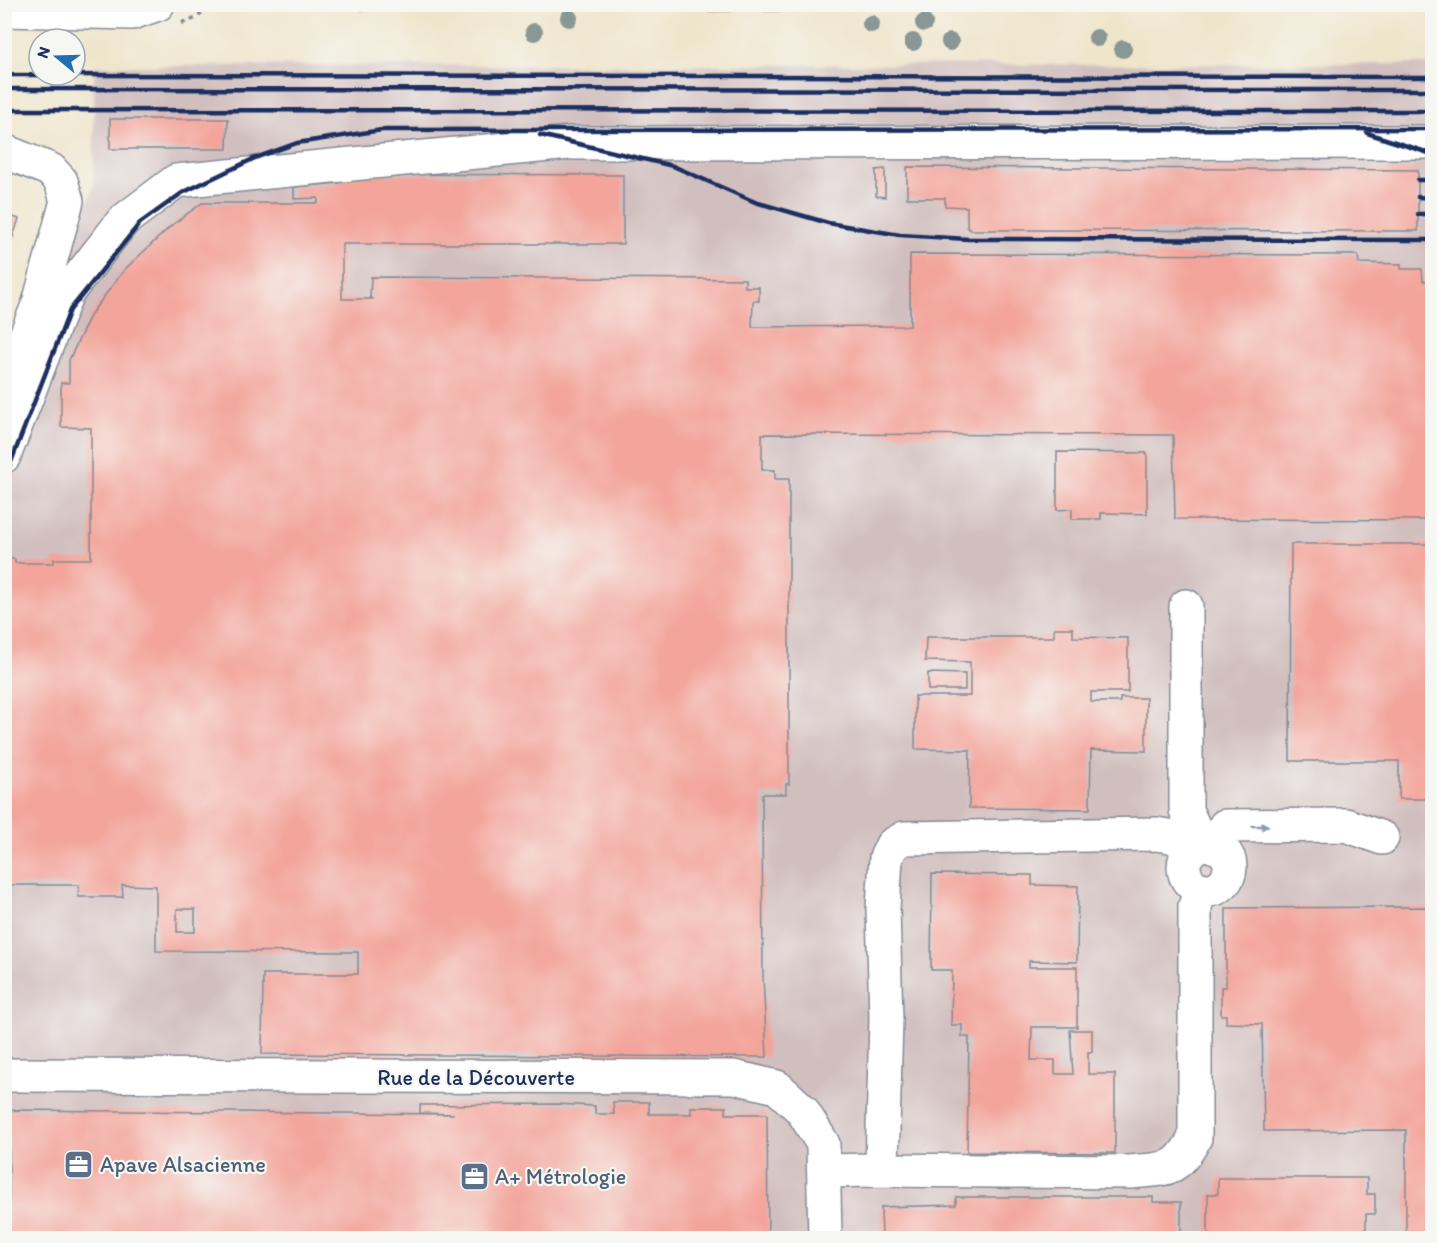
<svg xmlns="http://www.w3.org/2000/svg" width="1437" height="1243" viewBox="0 0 1437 1243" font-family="Itim,sans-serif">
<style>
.industrial{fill:#d1bfbf}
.building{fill:#f3a59b;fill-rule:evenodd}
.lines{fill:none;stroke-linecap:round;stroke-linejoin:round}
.minor-casing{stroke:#848a94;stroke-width:36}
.path{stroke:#848a94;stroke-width:4;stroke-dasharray:4.5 4.5;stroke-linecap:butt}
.minor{stroke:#fff;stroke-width:33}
.rail{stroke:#1b2f5e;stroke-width:4.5}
.tree{fill:#899795}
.oneway{fill:#8d97ae}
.labels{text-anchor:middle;stroke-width:4.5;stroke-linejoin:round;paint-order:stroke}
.street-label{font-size:22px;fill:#1b2f5e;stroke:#f6f6f2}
.service-label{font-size:22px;fill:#4e5e75;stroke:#f6f6f2;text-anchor:start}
</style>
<rect width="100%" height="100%" fill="#f6f6f2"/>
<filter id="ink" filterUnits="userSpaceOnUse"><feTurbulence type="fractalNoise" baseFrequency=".0167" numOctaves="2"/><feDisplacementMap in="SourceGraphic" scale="12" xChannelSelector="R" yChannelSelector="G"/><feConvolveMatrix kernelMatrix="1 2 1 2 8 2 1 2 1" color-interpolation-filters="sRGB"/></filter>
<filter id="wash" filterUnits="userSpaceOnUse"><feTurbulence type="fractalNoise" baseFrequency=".008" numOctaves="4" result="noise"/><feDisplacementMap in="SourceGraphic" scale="24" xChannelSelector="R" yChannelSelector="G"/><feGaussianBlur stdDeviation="1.35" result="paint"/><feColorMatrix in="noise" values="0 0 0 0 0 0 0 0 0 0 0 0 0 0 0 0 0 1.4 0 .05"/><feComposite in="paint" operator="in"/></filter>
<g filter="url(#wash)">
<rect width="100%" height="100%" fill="#eee5ca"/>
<path class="industrial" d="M1432,64V1238H5V412L32,333L94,187V66Z"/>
<g id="blocks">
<path class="building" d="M363,4H436V10H361Z
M464,4H512V9L464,11Z
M709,4H731V11H709Z
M764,4H798L797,11H764Z
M110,119H228L227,149H110Z
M907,167L1418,170V231L971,230L967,227V207L945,206V198H907Z
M885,169V197L876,196V170Z
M339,174L623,175V244H342V299H373L370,298L371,277L745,279V287H759V301H753L752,327L910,326V254L1358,255L1359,263L1401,264V269H1422L1423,281H1432V520L1175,519L1173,435L762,434V470H775V479H789V784H786V794H762L763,976L767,1057L262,1054L263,974H358V952L156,951V886L122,885L123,897H78L79,885H4V559H15V563H54V559H91V428L61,427V383H69V360L91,314L124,270L172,225L202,203H318V198L294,199V187L339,183ZM177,909H195V932H177Z
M4,214L19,219L5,260H4Z
M1057,452L1147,453V514L1101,513V519H1072V509L1057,510Z
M1291,544H1432V799H1399V761H1290Z
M1054,628H1073V637L1128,638V692H1091V702H1120V698H1146V751L1091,750L1090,809L969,808L970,750L915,749V696H970V662L925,661L926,637H1054Z
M928,673L965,674V690H928Z
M932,874L1032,875V885L1078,886L1077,962L1029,961V967H1077V1027H1032L1031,1060H1055V1074H1073L1070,1030H1092V1052H1088V1074H1115V1153L967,1152L969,1037H962V1025H951L952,970H931Z
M1432,907V1238H1406V1130L1264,1131L1262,1024L1226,1023V1015H1221V987H1226V908Z
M613,1102H649V1114H691V1107H726V1114H767L768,1238H9V1110L454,1114L420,1113V1105L555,1104L595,1106V1114H614Z
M1218,1178H1367V1194H1375V1214H1366V1238H1208V1194H1218Z
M956,1197H1153V1202H1181V1238H882L881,1207L956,1205Z"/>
</g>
</g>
<g filter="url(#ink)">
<use href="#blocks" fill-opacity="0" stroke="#848a94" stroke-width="1.5"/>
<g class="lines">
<defs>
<path id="minor" d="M4,10L132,13L158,4
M4,151L51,170L61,181L67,201L39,303L4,390
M4,456L67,293L123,221L176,181L570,143L1432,142
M1186,606V810L1202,845
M1184 867a23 23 0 1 1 46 0a23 23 0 1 1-46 0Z
M1215,847L1225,826L1346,825L1382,838
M4,1075L734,1077L777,1087L802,1110L823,1144L825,1238
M872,1170L1130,1172C1169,1168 1175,1173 1195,1138V906L1201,890
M825,1171L872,1170L882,1165L886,1020L883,909L886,858L892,845L904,838L1156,834L1175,837L1190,849"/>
</defs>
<use href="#minor" class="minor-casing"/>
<path class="path" d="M182,23L196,18L211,4"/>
<use href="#minor" class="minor"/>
<path class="rail" d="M4,75L1432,77
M4,89L1432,90
M4,110L1432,111
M1367,133L1432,154
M540,135L673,166L755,202L828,223L900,235L968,239L1432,240
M1418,180H1432
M1418,197L1432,198
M1418,214H1432
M4,480L70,310L140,223L182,193L255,158L297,143L382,130L1432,129"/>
</g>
<g class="tree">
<circle cx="569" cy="18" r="9"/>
<circle cx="924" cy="23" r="9"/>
<circle cx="871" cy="24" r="9"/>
<circle cx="534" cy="32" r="9"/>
<circle cx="1097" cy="38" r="9"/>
<circle cx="913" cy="42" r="9"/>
<circle cx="950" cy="42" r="9"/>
<circle cx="1123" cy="49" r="9"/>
</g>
<defs><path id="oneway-solid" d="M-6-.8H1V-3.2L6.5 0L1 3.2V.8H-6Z" transform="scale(1.5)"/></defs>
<use class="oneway" href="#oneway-solid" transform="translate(1260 826) rotate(-1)"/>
</g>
<defs>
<symbol id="office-square" viewBox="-11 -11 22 22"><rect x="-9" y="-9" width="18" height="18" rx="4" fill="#5c6f8a" stroke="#f6f6f2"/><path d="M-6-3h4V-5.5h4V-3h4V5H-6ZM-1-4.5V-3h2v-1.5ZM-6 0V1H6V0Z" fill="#fff"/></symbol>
</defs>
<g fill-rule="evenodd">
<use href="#office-square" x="62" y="1148" width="33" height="33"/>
<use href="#office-square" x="458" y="1160" width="33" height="33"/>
</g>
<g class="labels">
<g class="street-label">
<text x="476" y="1085">Rue de la Découverte</text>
</g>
<g class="service-label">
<text x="100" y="1172">Apave Alsacienne</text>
<text x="495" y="1184">A+ Métrologie</text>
</g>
</g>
<rect width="1437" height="1243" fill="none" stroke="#f6f6f2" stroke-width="24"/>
<g transform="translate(57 57) rotate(289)"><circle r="28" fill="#f6f6f2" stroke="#9ea6b7" stroke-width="1.5"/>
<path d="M0-4.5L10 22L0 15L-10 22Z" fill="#1f6fb2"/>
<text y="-9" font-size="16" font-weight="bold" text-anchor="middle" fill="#1b2f5e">N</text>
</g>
</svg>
